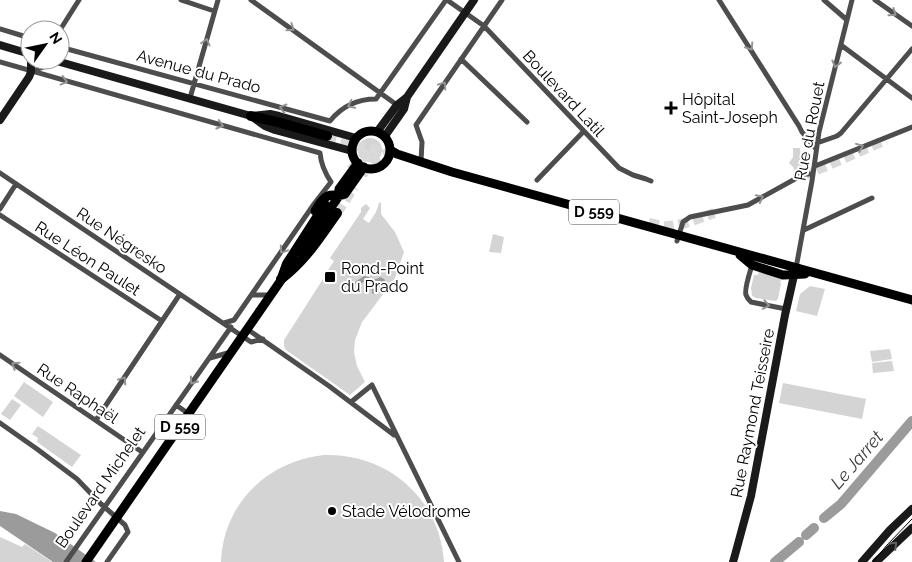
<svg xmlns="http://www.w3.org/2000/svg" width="912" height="562" viewBox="0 0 912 562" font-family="Raleway,sans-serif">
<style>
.green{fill:#d4d4d4}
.water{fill:#9b9b9b}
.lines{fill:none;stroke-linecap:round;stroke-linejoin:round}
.river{stroke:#9b9b9b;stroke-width:10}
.highway-tunnel{stroke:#d9d9d9;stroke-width:10;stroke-dasharray:10 5;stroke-linecap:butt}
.street{stroke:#4d4d4d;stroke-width:5}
.secondary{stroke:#1a1a1a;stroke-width:8}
.primary{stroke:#000;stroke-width:9}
.highway{stroke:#000;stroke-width:10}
.tram{stroke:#000;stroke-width:1}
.oneway{stroke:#949494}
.oneway2{stroke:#5f5f5f}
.poi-dot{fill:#000;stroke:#fff;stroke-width:2}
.labels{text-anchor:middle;stroke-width:4;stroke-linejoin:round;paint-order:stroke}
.shield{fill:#fff;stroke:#4c4c4c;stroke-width:1}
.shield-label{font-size:15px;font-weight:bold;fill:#000}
.street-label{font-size:16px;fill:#000;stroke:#fff}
.poi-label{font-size:16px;fill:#000;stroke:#fff;text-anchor:start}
.water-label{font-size:18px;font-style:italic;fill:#3c3c3c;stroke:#fff}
</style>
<rect width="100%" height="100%" fill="#fff"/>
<path class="green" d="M358 150a12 12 0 1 1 24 0a12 12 0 1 1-24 0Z
M793,148H800L802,168L795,172L793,167L789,163L793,157Z
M381,202V214L395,232L404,252L395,278L369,313L362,322L355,340L354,352L357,366L365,382L350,395L286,350L284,346V340L323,279L328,277L326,273L334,261L330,258L361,212V208L366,204L370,208L363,219L369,223L376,212L379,203Z
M493,234L504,237L501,253L489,252Z
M759,271L782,279L780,282L781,283L778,299L776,301L756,298L752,296L751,288L754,275H758Z
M810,286L825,289L817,316L796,311L800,294Z
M890,349L892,359L872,362L870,351Z
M892,361L894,371L873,373L872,363Z
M24,382L53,402L43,417L14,396Z
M783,383L866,399L862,419L779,403Z
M12,399L21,405L10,420L1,414Z
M38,426L81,455L72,467L37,442L38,438L32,434Z
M324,455C387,453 440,498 444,562H221C223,504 267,461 324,455Z
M0,537L22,547L25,544L52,562H0Z"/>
<path class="water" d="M364,276C371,277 373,282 380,277L384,279L386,282L377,292L373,294L372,293L371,281H365L361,284L357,285L354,283L355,282Z
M0,511L16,514L55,533L96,562H53L0,526Z"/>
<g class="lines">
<path class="river" d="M824,518L841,504L912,421
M806,535L814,528
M775,562L799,542"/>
<path class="highway-tunnel" d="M326,139L361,147L398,154
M351,170C359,160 366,153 379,150
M362,175C369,164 377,155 390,153
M803,176L886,140
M337,213L354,187
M649,223C655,224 661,227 668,226C684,225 700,218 714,213"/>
<path class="street" d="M181,0L214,11
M251,0L397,105
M447,0L484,26L619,168L633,175L646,179L651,181
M719,0L799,126L802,132L816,149
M824,0L847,20
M875,0L912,26
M0,29L30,38
M60,30L79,0
M841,45L912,98
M60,47L330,121C342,106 358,99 376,99L446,0
M461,59L527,122
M0,62L320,153C321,164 325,173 331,182L314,204L234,320L224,323
M31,72L58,61
M190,98L218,0
M817,143L837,136L841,133L912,49
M421,161L422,142L416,125L502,0
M815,166L912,127
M0,173L251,342L263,339
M537,180L584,131
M0,209L16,184
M0,215L162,321
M804,230L872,198
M677,241L683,222L690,217L748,205L804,174H813
M754,264L752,265C750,272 744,289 746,295C747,298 749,300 751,302L786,309
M796,268L812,181L819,132L852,0
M252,295H271
M247,329L329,386L394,435
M0,355L142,452
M210,358L231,352
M351,402L372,385L459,562
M176,405L189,414
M96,420L180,294
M0,423L37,449L77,479L101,504L125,525L128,532L107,562
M66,562L231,327"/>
<path class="secondary" d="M0,45L30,54
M53,60L251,116L270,114L279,116L356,138
M254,118L265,126L275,130L352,151
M0,120L29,77L31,72V60
M377,132L397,105L407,97L474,0
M385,136L404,109L407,97
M733,562L735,555L751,496L785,315L795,271
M862,562L890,530L912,509
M876,562L912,528"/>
<path class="primary" d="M352 150a19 19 0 1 1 38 0a19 19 0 1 1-38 0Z
M390,150L397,154L452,172L912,300
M315,211C319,205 323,195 333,195C337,195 340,196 345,194L364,167
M300,252L339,196V189L358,163
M740,255L752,265L783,275L805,274
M86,562L286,273"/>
<path class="highway" d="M251,116L277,122L327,136
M282,278L287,264L325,205
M281,279C306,260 319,238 337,213"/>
<path class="tram" d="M873,562L887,545L912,519"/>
</g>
<defs><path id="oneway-chevron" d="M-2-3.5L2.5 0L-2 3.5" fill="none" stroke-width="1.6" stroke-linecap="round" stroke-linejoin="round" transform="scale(1.25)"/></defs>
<g class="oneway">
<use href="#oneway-chevron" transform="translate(893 13) rotate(35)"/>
<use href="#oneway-chevron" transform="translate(291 28) rotate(35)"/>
<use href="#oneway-chevron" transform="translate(206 42) rotate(-75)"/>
<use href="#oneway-chevron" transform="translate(750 47) rotate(57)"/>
<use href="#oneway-chevron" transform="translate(836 64) rotate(104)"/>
<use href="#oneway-chevron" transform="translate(64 81) rotate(15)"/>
<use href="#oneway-chevron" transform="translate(443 85) rotate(-56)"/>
<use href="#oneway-chevron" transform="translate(351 105) rotate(154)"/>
<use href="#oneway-chevron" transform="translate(283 108) rotate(-165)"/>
<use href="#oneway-chevron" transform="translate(220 125) rotate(16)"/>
<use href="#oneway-chevron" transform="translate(860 147) rotate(-22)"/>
<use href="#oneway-chevron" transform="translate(760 198) rotate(-28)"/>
<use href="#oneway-chevron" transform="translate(283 250) rotate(124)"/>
<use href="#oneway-chevron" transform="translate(766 305) rotate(11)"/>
<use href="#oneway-chevron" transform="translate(15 365) rotate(-146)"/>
<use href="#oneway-chevron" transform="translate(123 380) rotate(-56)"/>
<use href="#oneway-chevron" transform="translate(193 381) rotate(125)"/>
</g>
<use class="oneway2" href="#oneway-chevron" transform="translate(894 545) rotate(-44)"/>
<g class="poi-dot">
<path d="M668.5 100.5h5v5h5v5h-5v5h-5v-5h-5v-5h5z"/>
<rect x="324" y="271" width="12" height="12" rx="2.5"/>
<circle cx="332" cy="511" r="5"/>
</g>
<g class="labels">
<g class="shield">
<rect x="569" y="199.5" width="50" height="25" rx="4"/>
<rect x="155" y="414.5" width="50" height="25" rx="4"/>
</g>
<g class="shield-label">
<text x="594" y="217">D 559</text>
<text x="180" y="432">D 559</text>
</g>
<g class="street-label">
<text transform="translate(199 71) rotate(15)" y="6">Avenue du Prado</text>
<text transform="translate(564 93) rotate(47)" y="6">Boulevard Latil</text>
<text transform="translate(809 131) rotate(-79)" y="6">Rue du Rouet</text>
<text transform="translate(122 240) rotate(34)" y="6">Rue Négresko</text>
<text transform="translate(88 258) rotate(33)" y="6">Rue Léon Paulet</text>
<text transform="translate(78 393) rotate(34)" y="6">Rue Raphaël</text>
<text transform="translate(752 413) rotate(-79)" y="6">Rue Raymond Teisseire</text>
<text transform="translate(100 487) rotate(-55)" y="6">Boulevard Michelet</text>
</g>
<g class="poi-label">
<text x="682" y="105">Hôpital<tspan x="682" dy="18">Saint-Joseph</tspan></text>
<text x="341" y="274">Rond-Point<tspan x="341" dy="18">du Prado</tspan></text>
<text x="342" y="517">Stade Vélodrome</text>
</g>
<g class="water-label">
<text transform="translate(857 460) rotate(-49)" y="6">Le Jarret</text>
</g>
</g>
<g transform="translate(45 45) rotate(57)"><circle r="24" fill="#ffffff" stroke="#999999"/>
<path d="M0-4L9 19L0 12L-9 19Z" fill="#000000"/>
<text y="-8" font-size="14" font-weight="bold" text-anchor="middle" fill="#000000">N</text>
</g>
</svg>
